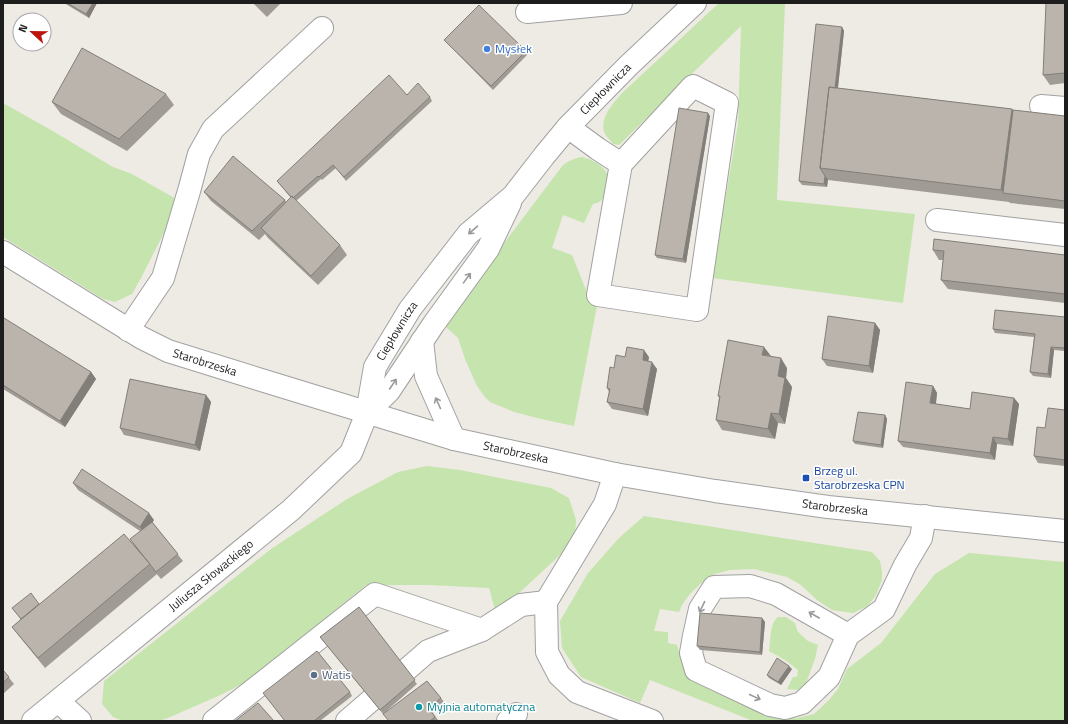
<svg xmlns="http://www.w3.org/2000/svg" width="1068" height="724" viewBox="0 0 1068 724" font-family="'Titillium Web',sans-serif">
<style>
.grass{fill:#c6e4ad}
.lines{fill:none;stroke-linecap:round;stroke-linejoin:round}
.minor-casing{stroke:#a1a1a1;stroke-width:24}
.minor{stroke:#fff;stroke-width:22}
.wall{fill:#a09b95}
.shaded-wall{fill:#827e79}
.building{fill:#bab4ad;stroke:#827e79}
.oneway{stroke:#999}
.shop-dot{fill:#3f7fe0;stroke:#fff;stroke-width:1.5}
.transit-dot{fill:#1a4fb4;stroke:#fff;stroke-width:1.5}
.service-dot{fill:#5c6f8a;stroke:#fff;stroke-width:1.5}
.culture-dot{fill:#0f9aa8;stroke:#fff;stroke-width:1.5}
.labels{text-anchor:middle;stroke-width:3;stroke-linejoin:round;paint-order:stroke}
.shop-label{font-size:12px;fill:#366cbe;stroke:#fff;text-anchor:start}
.street-label{font-size:12px;fill:#1d1d1d;stroke:#fff}
.transit-label{font-size:12px;fill:#164399;stroke:#fff;text-anchor:start}
.service-label{font-size:12px;fill:#4e5e75;stroke:#fff;text-anchor:start}
.culture-label{font-size:12px;fill:#0d838f;stroke:#fff;text-anchor:start}
</style>
<rect width="100%" height="100%" fill="#eeebe4"/>
<path class="grass" d="M719,3H785L777,200L915,214L903,303L712,278L738,124L741,26L619,145L613,144C611,141 607,137 605,134C598,119 613,104 621,94Z
M3,103L51,130L113,167L132,174L178,200L173,215L141,278L132,294L115,302L103,299L3,237Z
M582,157C591,159 601,164 606,172C614,183 607,202 593,204L584,223L563,215L552,248L572,255L592,305L597,306L574,426L541,419L514,412L490,402L484,396L476,384L465,359L458,338L444,325L489,263L563,165C569,161 574,158 582,157Z
M427,466L460,470L551,488L569,498L576,520L575,536L560,555L517,595L495,610L489,588L429,585H366L247,682L216,697L168,718L159,721H123L113,717L102,704L104,681L271,549L347,499L398,472Z
M644,516L872,552L880,561L882,571V580L876,595L868,606L853,613L832,610L817,600L801,585L787,577L754,569L730,570L715,574L700,584L689,595L682,605L679,612L660,609L654,631L668,632V643L677,645L682,662L696,680L712,691L780,717L797,718L814,714L828,701L838,689L847,669L881,643L935,574L969,553L1065,562V721H753L650,680L640,703L581,677L562,648L560,621L588,573L619,538Z
M778,617H786L795,623L798,632L808,641L818,645L815,659L805,686L798,690L787,689L793,677H797L798,670L785,660L769,651C771,640 769,624 778,617Z"/>
<g class="lines">
<defs>
<g id="minor">
<path d="M527,12L621,3"/>
<path d="M693,86L727,103L697,310L598,295L621,164Z"/>
<path d="M1041,106L1065,108"/>
<path d="M568,127L598,149L621,164"/>
<path d="M937,220L1065,235"/>
<path id="s1" d="M3,252L142,338L168,351L258,379L454,439L615,474L715,491L828,507L1065,531"/>
<path d="M128,330L163,278L189,191L199,154L213,129L322,28"/>
<path d="M422,341L426,376L454,439"/>
<path d="M367,413L389,391L433,325L488,249L510,203"/>
<path d="M615,474L605,504L546,602L547,652L559,675L577,692L652,721"/>
<path d="M848,635L776,594L750,586L714,587L700,609L694,636L691,653L696,670L770,705L785,708L802,703L829,677L848,635L884,609L905,565L921,538L925,516"/>
<path d="M58,701L80,721"/>
<path id="s2" d="M33,721L291,510L351,453L367,413L375,367L410,309L468,234L513,196L544,156L568,127L629,65L695,3"/>
<path d="M214,721L375,594L482,630"/>
<path d="M347,721L428,651L482,630L521,605L546,602"/>
<path d="M508,721L516,714"/>
</g>
</defs>
<use href="#minor" class="minor-casing"/>
<use href="#minor" class="minor"/>
</g>
<path class="wall" d="M64,3H97L89,18Z
M253,3H281L267,17Z
M1065,3V83L1050,85L1043,75Z
M842,27L844,31L838,88L1012,109L1013,111L1065,116V209L1010,203L1009,202L828,180V179L827,187L802,185L799,181Z
M444,40L526,51L528,54L493,90L447,43Z
M166,94L174,105L127,151L61,114L52,102Z
M407,95L430,97L432,101L346,181L336,168L322,180L321,179L296,201L340,245L347,255L318,285L268,238L265,234L259,240L211,201L204,192L285,200L286,202L291,198L277,181Z
M710,116L686,263L657,258L655,255Z
M933,250L1065,255V303L948,289L941,280L943,260H939Z
M1065,317V351L1054,350L1051,378L1033,376L1030,372L1034,337L995,333L993,329Z
M3,320L91,372L96,379L65,427L3,389Z
M875,323L880,330L873,373L827,366L822,359Z
M771,356L787,368L786,378L792,387L785,424L778,423L775,439L722,430L716,420L719,397L718,396Z
M625,357H649L648,361L657,369L648,416L612,409L607,402L609,392L607,388L614,368Z
M933,386L937,393L936,404L970,409L1014,398L1019,404L1013,446L997,444L995,460L903,447L898,441Z
M206,395L211,402L200,451L124,435L120,428Z
M1065,410V466L1038,463L1034,456L1045,428Z
M885,415L887,419L883,448L855,444L853,441Z
M73,483L154,520L152,522L183,561L161,579L155,572L157,574L45,668L19,636L12,627L21,619L12,608L39,604L134,545L140,531L78,490Z
M359,607L417,684L383,714L320,637Z
M762,618L765,622L762,655L700,650L697,646Z
M792,669L781,685L769,678L767,675Z
M3,670L14,684L3,694Z
M350,692L352,696L320,721H285Z
M441,698L444,702L432,712L438,720L437,721H388Z"/>
<path class="shaded-wall" d="M93,3H97L89,18L86,14Z
M842,27L844,31L829,169H826Z
M1012,109L1020,121L1004,193L1001,190Z
M708,113L710,116L686,263L683,259Z
M825,176L828,179L827,187L824,184Z
M875,323L880,330L873,373L869,366Z
M764,347L771,356L762,355Z
M1051,347L1054,350L1051,378L1048,374Z
M644,350L649,357L647,367L643,360Z
M781,358L787,368L786,378L792,387L785,424L779,414L778,376Z
M652,362L657,369L648,416L643,409Z
M91,372L96,379L65,427L60,421Z
M933,386L937,393L935,410L930,403Z
M206,395L211,402L200,451L195,445Z
M1014,398L1019,404L1013,446L1008,439Z
M771,413L778,423L775,439L768,429Z
M885,415L887,419L883,448L881,445Z
M993,437L997,444L995,460L990,453Z
M149,513L154,520L145,534L140,527Z
M762,618L765,622L762,655L760,652Z
M789,666L792,669L781,685L778,682Z"/>
<path class="building" d="M67,3H93L86,14Z
M1046,3H1065V73L1043,75Z
M479,5L526,51L491,86L444,40Z
M816,24L842,27L835,88L829,87L820,168L825,176L824,184L799,181Z
M82,48L166,94L119,139L52,102Z
M389,75L407,95L418,83L430,97L344,177L333,165L319,177L318,176L293,198L292,196L291,197L277,181Z
M829,87L1012,109L1001,190L820,168Z
M679,108L708,113L683,259L655,255Z
M1013,110L1065,116V201L1003,193Z
M233,156L285,200L252,231L204,192Z
M292,196L340,245L311,276L261,228Z
M934,239L1065,255V294L941,280L944,251L933,250Z
M995,310L1065,317V348L1051,347L1048,374L1030,372L1035,334L993,329Z
M828,316L875,323L869,366L822,359Z
M4,318L91,372L60,421L3,385V320Z
M728,340L764,347L762,355L781,358L778,376L785,378L779,414L771,413L768,429L716,420L720,396H718Z
M627,347L644,350L643,360L652,362L643,409L607,402L610,389L607,388L610,367L614,368L616,355L625,357Z
M130,379L206,395L195,445L120,428Z
M906,382L933,386L930,403L970,409L972,392L1014,398L1008,439L993,437L990,453L898,441Z
M1048,408L1065,410V460L1034,456L1037,427L1045,428Z
M858,412L885,415L881,445L853,441Z
M82,469L149,513L140,527L73,483Z
M152,522L178,554L156,572L130,539Z
M124,534L150,564L38,658L12,627Z
M31,593L39,604L21,619L12,608Z
M359,607L415,680L380,710L320,637Z
M700,613L762,618L760,652L697,646Z
M317,651L350,692L314,721H285L263,693Z
M777,658L789,666L778,682L767,675Z
M3,670L9,677L3,683Z
M427,681L441,698L429,708L435,717L430,721H389L383,714Z
M258,703L274,721H235Z"/>
<defs><path id="oneway-shaft" d="M-6 0H5M1.5-3L5.5 0L1.5 3" fill="none" stroke-width="1.6" stroke-linecap="round" stroke-linejoin="round"/></defs>
<g class="oneway">
<use href="#oneway-shaft" transform="translate(473 230) rotate(139)"/>
<use href="#oneway-shaft" transform="translate(467 278) rotate(-54)"/>
<use href="#oneway-shaft" transform="translate(393 384) rotate(-56)"/>
<use href="#oneway-shaft" transform="translate(438 403) rotate(-114)"/>
<use href="#oneway-shaft" transform="translate(702 607) rotate(116)"/>
<use href="#oneway-shaft" transform="translate(814 615) rotate(-150)"/>
<use href="#oneway-shaft" transform="translate(755 697) rotate(25)"/>
</g>
<circle class="shop-dot" cx="487" cy="49" r="4"/>
<rect class="transit-dot" x="802" y="474" width="8" height="8" rx="2"/>
<circle class="service-dot" cx="314" cy="675" r="4"/>
<circle class="culture-dot" cx="419" cy="707" r="4"/>
<g class="labels">
<g class="shop-label">
<text x="495" y="53">Mysłek</text>
</g>
<g class="street-label">
<text dy="4" stroke="none"><textPath href="#s2" startOffset="869">Ciepłownicza</textPath></text>
<text dy="4" stroke="none"><textPath href="#s2" startOffset="548">Ciepłownicza</textPath></text>
<text dy="4" stroke="none"><textPath href="#s1" startOffset="231">Starobrzeska</textPath></text>
<text dy="4" stroke="none"><textPath href="#s1" startOffset="555">Starobrzeska</textPath></text>
<text dy="4" stroke="none"><textPath href="#s1" startOffset="879">Starobrzeska</textPath></text>
<text dy="4" stroke="none"><textPath href="#s2" startOffset="230">Juliusza Słowackiego</textPath></text>
</g>
<g class="transit-label">
<text x="814" y="475">Brzeg ul.<tspan x="814" dy="14">Starobrzeska CPN</tspan></text>
</g>
<g class="service-label">
<text x="322" y="679">Watis</text>
</g>
<g class="culture-label">
<text x="427" y="711">Myjnia automatyczna</text>
</g>
</g>
<rect width="1068" height="724" fill="none" stroke="#1d1d1d" stroke-width="8"/>
<g transform="translate(32 32) rotate(292)"><circle r="19" fill="#ffffff" stroke="#a5a5a5"/>
<path d="M0-3L7 15L0 10L-7 15Z" fill="#bc150f"/>
<text y="-6" font-size="11" font-weight="bold" text-anchor="middle" fill="#1d1d1d">N</text>
</g>
</svg>
